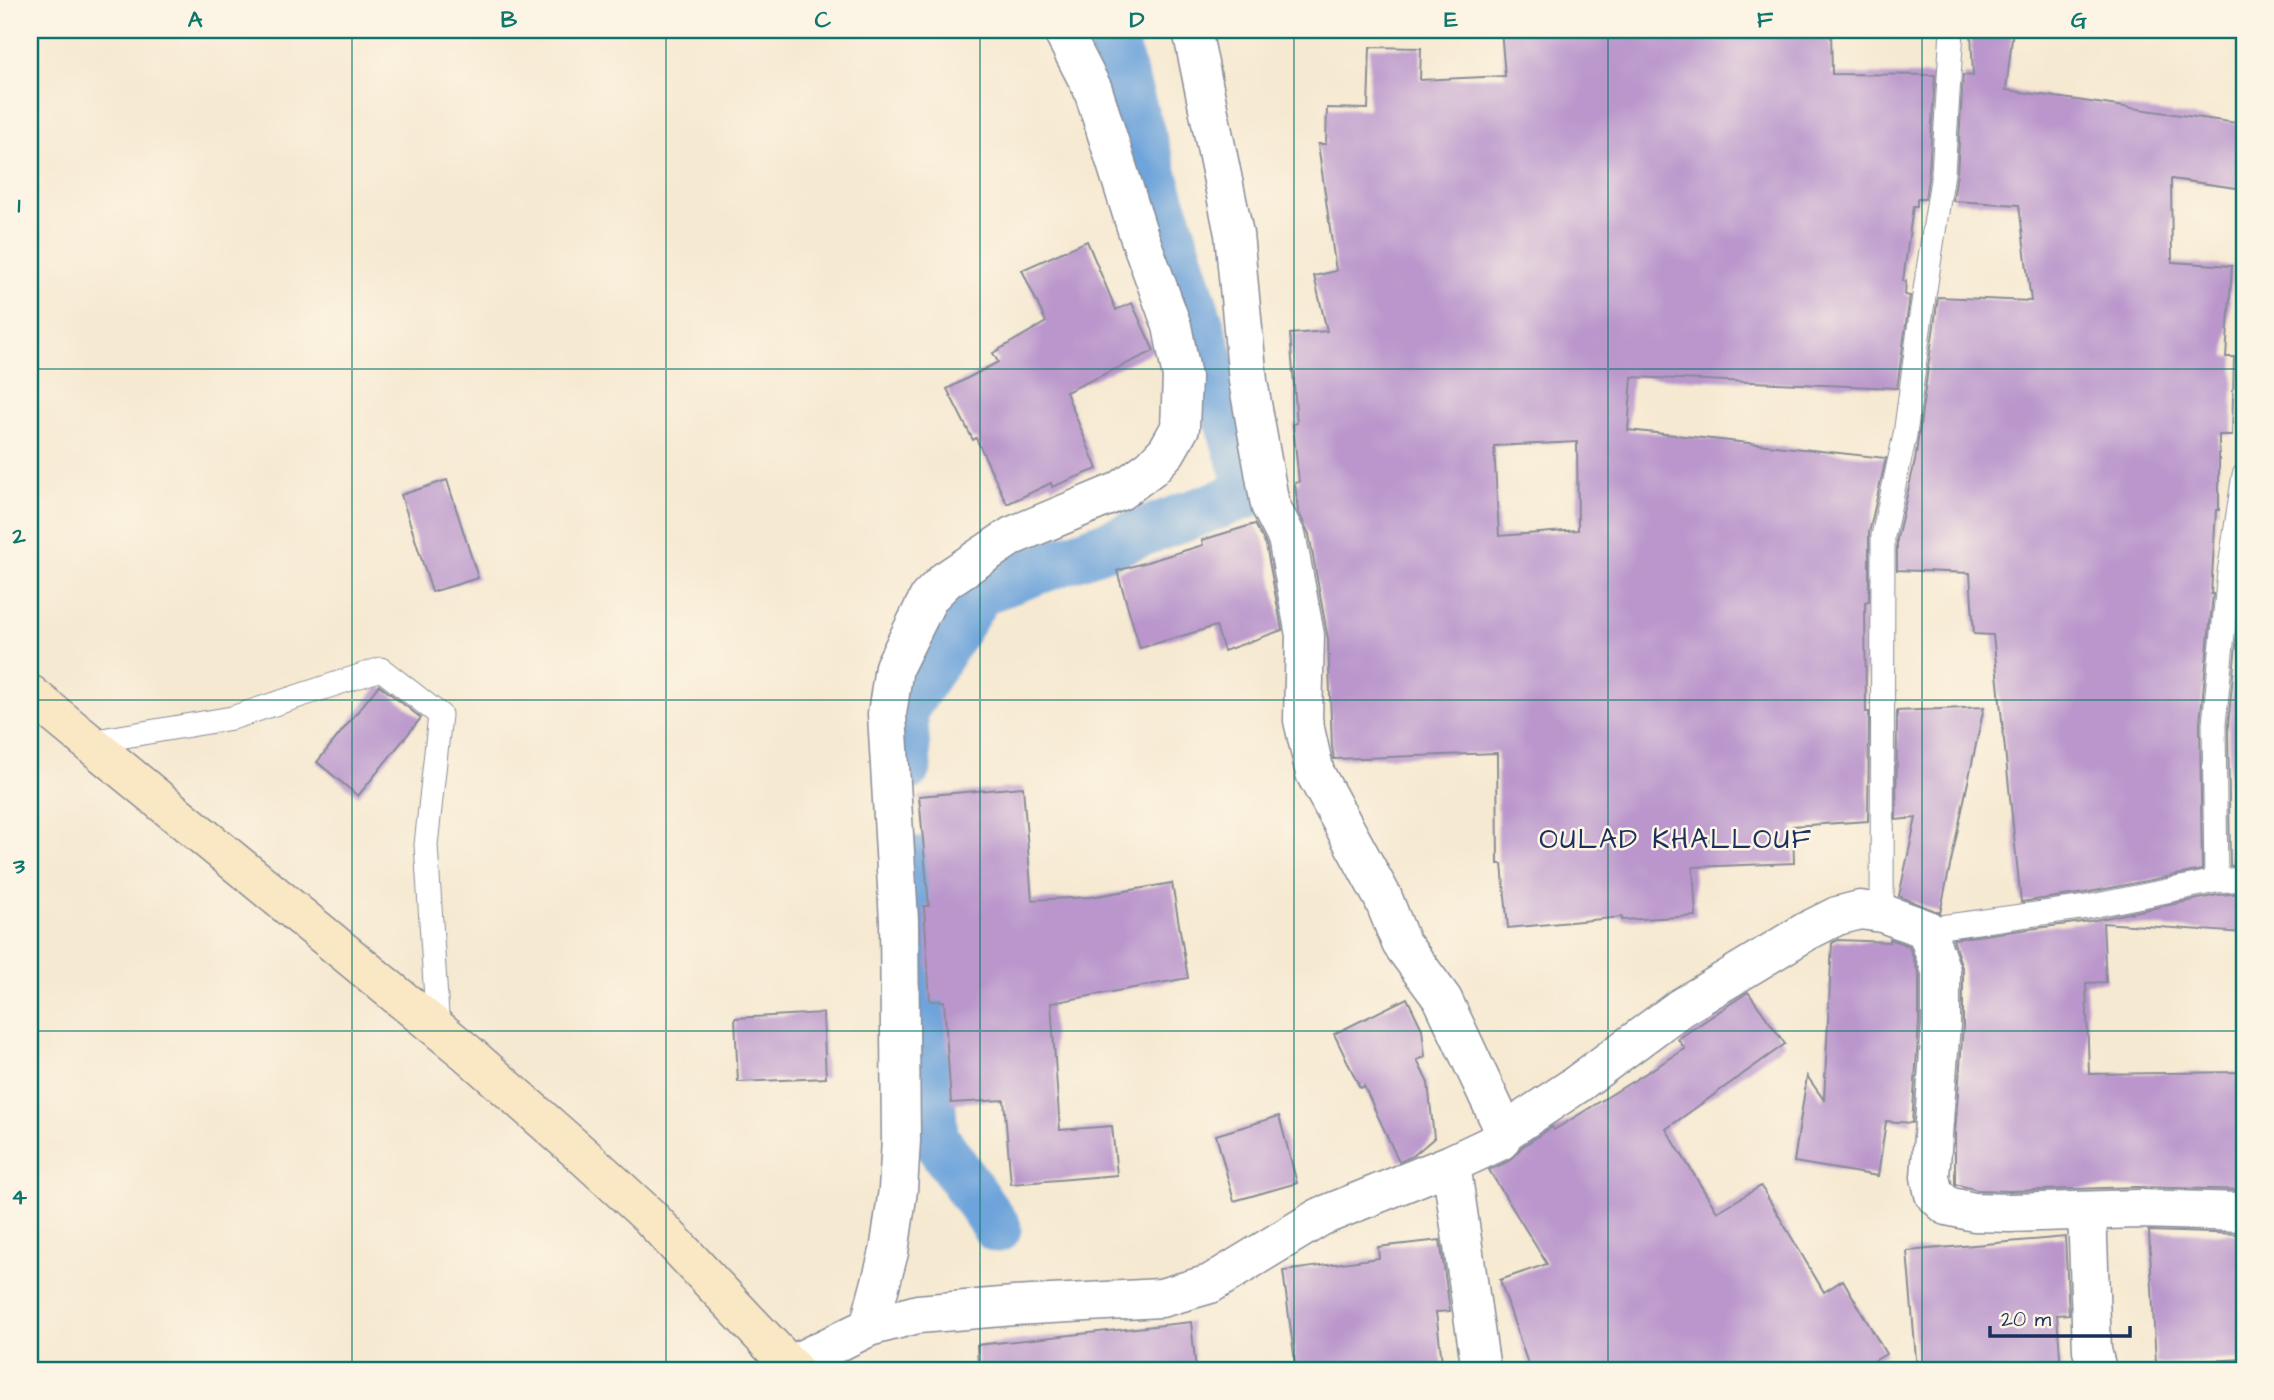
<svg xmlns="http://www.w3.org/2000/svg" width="2274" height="1400" viewBox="0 0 2274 1400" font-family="'Architects Daughter',sans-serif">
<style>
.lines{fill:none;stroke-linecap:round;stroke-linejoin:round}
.canal{stroke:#6ea4db;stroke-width:49}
.building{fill:#ba96cc;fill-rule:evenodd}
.lane-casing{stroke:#888c98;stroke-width:25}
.street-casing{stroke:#888c98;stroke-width:41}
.secondary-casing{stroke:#888c98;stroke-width:41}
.lane{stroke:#fff;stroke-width:23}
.street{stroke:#fff;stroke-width:38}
.secondary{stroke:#fae7c3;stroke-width:38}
.grid{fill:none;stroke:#0f766e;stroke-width:2;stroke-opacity:0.55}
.labels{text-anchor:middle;stroke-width:5;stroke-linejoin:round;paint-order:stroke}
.quarter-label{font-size:28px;letter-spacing:2px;fill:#1b2f5e;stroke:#fcf5e5}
.neatline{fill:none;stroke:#0f766e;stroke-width:2.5}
.grid-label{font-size:23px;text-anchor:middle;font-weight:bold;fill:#0f766e}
</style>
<rect width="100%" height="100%" fill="#fcf5e5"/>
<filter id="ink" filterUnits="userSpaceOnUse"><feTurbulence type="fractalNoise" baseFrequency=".0143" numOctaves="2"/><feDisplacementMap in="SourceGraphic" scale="14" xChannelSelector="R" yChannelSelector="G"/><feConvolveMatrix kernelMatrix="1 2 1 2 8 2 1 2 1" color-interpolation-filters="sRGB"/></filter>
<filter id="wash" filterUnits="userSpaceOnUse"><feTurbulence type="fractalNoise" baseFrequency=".00686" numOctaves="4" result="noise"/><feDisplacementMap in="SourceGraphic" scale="28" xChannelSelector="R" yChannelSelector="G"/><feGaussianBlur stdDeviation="1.57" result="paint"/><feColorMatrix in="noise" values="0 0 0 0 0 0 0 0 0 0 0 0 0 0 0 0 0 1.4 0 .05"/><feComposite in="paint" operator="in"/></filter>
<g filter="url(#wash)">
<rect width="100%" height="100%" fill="#f6e9d1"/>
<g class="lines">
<path class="canal" d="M907,767L903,711L980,591L1251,493L1109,30
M914,861L934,1137L997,1228"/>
</g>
<g id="blocks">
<path class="building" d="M1501,30H1831L1832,74L1935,75L1929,171L1925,199H1917V206H1913L1903,281H1906L1905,295L1910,296L1897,388L1632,377L1628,430L1886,458L1869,533V601L1865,602L1866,712H1869L1868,821L1793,826L1794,863L1693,867L1696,916L1622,920V917L1508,928L1502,864H1498L1497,753L1334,759L1332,747L1328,639L1309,534L1298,511L1295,483L1299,482L1293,424L1297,423L1290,334L1327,331L1314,276L1336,271L1318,144H1326L1327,108L1368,109L1370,47L1421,48L1420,80L1505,76ZM1577,442L1578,530L1499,536L1494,446Z
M2013,30L2006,90L2244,124V189L2171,179L2172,262L2232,266L2226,357H2234L2232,435H2219V510H2216L2211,594H2213L2200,723L2202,870L2085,893L2021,902L1993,635L1974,634L1970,573L1897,570V538L1915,461L1938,297L2031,301L2019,205L1953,201L1957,174L1963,75L1973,76L1971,31Z
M1087,241L1116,310L1132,303L1154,351L1066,392L1097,469L1052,487L1051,483L1007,504L976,438L973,440L947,389L998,362L993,353L1046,322L1022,270Z
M447,480L478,578L432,592L401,495Z
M1255,524L1266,545L1282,630L1224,651L1216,626L1140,648L1117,571L1203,545L1202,540Z
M2241,596L2244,597V865L2230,866L2228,725Z
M379,685L421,718L358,796L317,762Z
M1984,707L1940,913L1899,896L1916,818L1896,820L1897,711Z
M1023,787L1032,900L1091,897L1172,883L1188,978L1051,1003L1060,1130L1112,1126L1117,1175L1011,1184L1004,1100L951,1103L944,1001H930L924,906H929L919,796Z
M2244,893V933L2103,923L2106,982L2086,983L2089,1074L2244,1072V1190L2137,1187L2010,1191L1977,1190L1955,1184V1134L1963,1026V971L1953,939L2090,921L2218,895Z
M1890,939L1909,946L1919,975V1023L1912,1123L1886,1121L1878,1176L1794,1162L1807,1076L1824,1100L1832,943L1838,940L1890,942Z
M1748,992L1785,1044L1666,1129L1717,1212L1761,1186L1824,1292L1843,1280L1886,1354L1859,1370H1530L1500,1280L1547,1264L1489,1170L1509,1161L1522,1147L1552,1127L1554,1130L1685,1049L1678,1039Z
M1407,998L1422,1029L1425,1057L1417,1060L1428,1083L1434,1138L1413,1156L1399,1162L1364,1086L1360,1088L1334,1034Z
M823,1013L826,1078L738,1082L735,1018Z
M1279,1116L1297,1183L1234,1201L1216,1135Z
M2149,1231L2244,1234V1359L2156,1364Z
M2065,1237L2069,1314L2057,1315L2061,1370H1917L1907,1251Z
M1440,1240L1450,1311L1436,1312L1443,1370H1296L1283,1271L1379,1258L1378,1247Z
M1191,1322L1196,1370H978L977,1345Z"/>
</g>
</g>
<g filter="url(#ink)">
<use href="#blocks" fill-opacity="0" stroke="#888c98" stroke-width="2"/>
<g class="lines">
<defs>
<path id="lane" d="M90,742L232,718L381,669L440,715L426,845L438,1030
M2216,881L2214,724L2229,573L2244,475
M1882,913L1883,536L1905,435L1920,322L1943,173L1952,30
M1926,929L2087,907L2216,881L2244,879"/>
<path id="street" d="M1192,30L1234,234L1248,381L1270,505L1287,538L1305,635L1303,720L1315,773L1383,898L1401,943L1443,1000L1505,1132
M1451,1164L1481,1370
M2087,1211L2092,1350L2097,1370
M869,1327L889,1252L898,1190L901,1140L899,921L887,714L894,667L929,597L946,580L1012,536L1120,491L1152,467L1167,451L1180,428L1182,377L1172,326L1138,233L1093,90L1062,30
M791,1365L869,1327L918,1314L1014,1306L1161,1298L1210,1284L1320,1217L1451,1164L1500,1141L1505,1132L1576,1085L1680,1008L1807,931L1837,916L1860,910L1882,913L1926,929L1941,971V1024L1930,1177L1934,1194L1947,1206L1974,1212L2010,1213L2138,1209L2244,1212"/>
<path id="secondary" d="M30,694L466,1052L586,1158L649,1216L794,1370"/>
</defs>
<use href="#lane" class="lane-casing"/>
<use href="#street" class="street-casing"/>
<use href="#secondary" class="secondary-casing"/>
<use href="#lane" class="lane"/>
<use href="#street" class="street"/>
<use href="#secondary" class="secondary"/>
</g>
</g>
<path class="grid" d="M352,30V1370M666,30V1370M980,30V1370M1294,30V1370M1608,30V1370M1922,30V1370M30,369H2244M30,700H2244M30,1031H2244"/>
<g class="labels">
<g class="quarter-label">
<text x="1676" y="848">OULAD KHALLOUF</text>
</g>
</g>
<rect width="2274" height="1400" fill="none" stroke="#fcf5e5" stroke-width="77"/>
<path d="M1990 1326v10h140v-10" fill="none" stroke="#1b2f5e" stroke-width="3.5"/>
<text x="2001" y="1326" font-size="21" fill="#1b2f5e" stroke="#fcf5e5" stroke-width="5" paint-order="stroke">20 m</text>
<rect x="38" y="38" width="2198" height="1324" class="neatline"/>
<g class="grid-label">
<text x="195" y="27">A</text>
<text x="509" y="27">B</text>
<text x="823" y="27">C</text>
<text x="1137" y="27">D</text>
<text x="1451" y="27">E</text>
<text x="1765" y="27">F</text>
<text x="2079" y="27">G</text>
<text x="19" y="212">1</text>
<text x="19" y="543">2</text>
<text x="19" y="873">3</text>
<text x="19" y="1204">4</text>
</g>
</svg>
